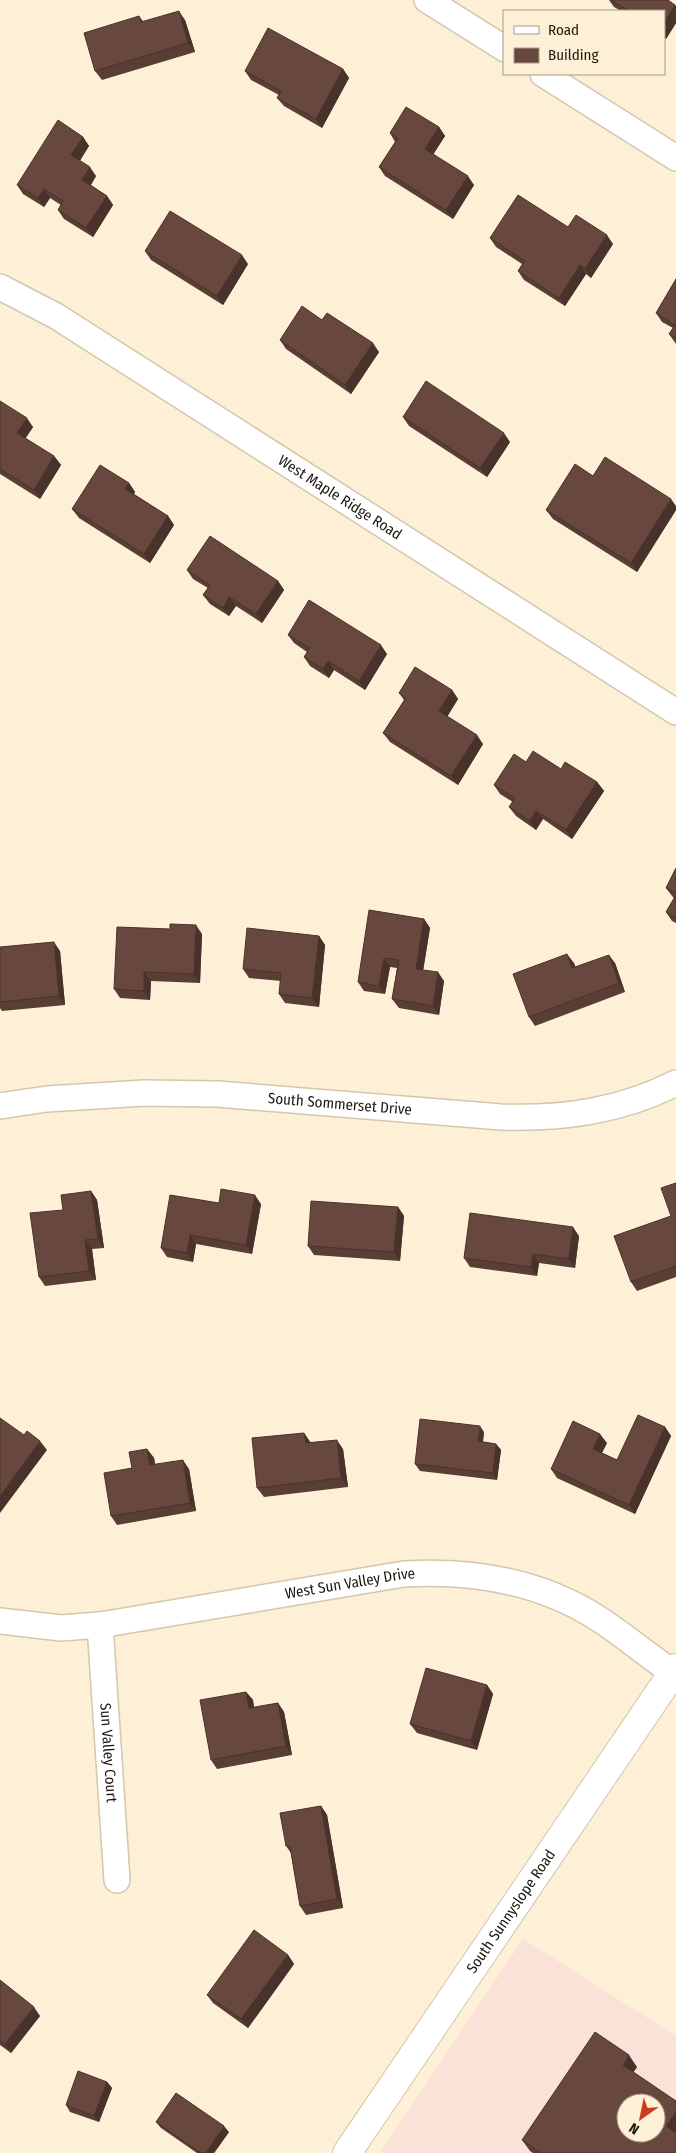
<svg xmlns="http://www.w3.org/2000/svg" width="676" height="2153" viewBox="0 0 676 2153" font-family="'Fira Sans Condensed',sans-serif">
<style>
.education{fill:#fae2d8;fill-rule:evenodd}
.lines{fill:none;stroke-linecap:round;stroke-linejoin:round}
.street-casing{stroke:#d3c7ad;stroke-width:28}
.secondary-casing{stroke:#d3c7ad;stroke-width:30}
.street{stroke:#fff;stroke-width:25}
.secondary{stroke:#fff;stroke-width:28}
.wall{fill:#593e35}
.shaded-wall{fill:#49322b}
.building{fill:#68483e;stroke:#49322b;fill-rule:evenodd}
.labels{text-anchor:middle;stroke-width:5;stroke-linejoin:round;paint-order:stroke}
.street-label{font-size:15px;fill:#1d180f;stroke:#fdf0d6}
</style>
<rect width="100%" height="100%" fill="#fdf0d6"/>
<path class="education" d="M523,1939L676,2036V2153H380ZM626,2103H656V2133H626Z"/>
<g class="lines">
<defs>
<g id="street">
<path d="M427,0L505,49"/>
<path d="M543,74L676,158"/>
<path id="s1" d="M0,287L56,316L676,712"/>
<path id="s2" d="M0,1106L47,1099L144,1093L217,1094L501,1117C563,1119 621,1111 676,1083"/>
<path id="s3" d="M0,1621L61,1628L100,1625L404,1574C472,1570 540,1581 599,1619C625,1636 650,1657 676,1675"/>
<path id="s4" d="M100,1625L117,1880"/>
</g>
<g id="secondary">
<path id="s5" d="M347,2153L676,1668"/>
</g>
</defs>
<use href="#street" class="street-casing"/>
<use href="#secondary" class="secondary-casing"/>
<use href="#street" class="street"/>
<use href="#secondary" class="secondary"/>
</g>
<path class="wall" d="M609,0H669V1L676,6V23L666,39L665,38V11H621L614,7Z
M139,16L143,21L185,20L195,52L102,80L95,71Z
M343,69L349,78L322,128L284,106L277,98L279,95L251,80L245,71Z
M439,127L445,136L433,154L474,185L453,219L385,176L379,167L395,142L390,133Z
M83,137L89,146L80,161L96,176L91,185L107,196L113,205L93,237L64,219L58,210L61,205L50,198L44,207L23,194L17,185Z
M568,227L613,244L591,278L586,274L565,306L524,280L518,271L522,264L496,247L490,238Z
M145,251L248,264L223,305L151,260Z
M676,279V344L669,334L673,328L662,322L656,313Z
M322,320L379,352L351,394L286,349L280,340Z
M0,402L33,427L25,439L54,456L61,465L40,499L0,474Z
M403,417L510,442L487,477L409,426Z
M129,483L135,492L134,494L168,516L174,525L150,563L79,518L72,509Z
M676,506V510L637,572L553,519L546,510Z
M187,570L278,581L284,590L262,623L236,606L229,616L210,604L203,595L208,588L193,579Z
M288,635L387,654L365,690L334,670L329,678L310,666L304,657L307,652L294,643Z
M452,690L458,699L447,717L483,744L458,785L390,742L383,733L404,700L399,693Z
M526,762L561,769L597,782L604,791L572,839L543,819L536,830L516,816L509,807L513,802L500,794L494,785Z
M676,868V923L672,921L666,912L674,898L672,896L666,888Z
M424,919L430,928L423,970L444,981L439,1015L399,1008L392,999L397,968L390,967L385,994L364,991L358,982Z
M202,934L200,983L151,981L150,1000L120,998L114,989Z
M319,936L325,945L319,1007L285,1003L279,994L281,981L249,978L243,969Z
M0,947L60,951L65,1005L2,1011L0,1008Z
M574,963L575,967L615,963L625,992L535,1026L529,1017Z
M676,1183V1277L637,1291L631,1282L671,1216Z
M91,1191L97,1200L104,1248L92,1249L96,1280L45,1286L39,1277L63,1210Z
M219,1203L261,1204L252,1254L196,1244L193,1262L167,1257L161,1248Z
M398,1207L404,1216L400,1261L314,1255L308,1246Z
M579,1236L575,1268L539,1263L537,1276L470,1267L464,1258Z
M665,1427L671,1436L635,1514L557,1478L551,1469L607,1443L602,1453L617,1460Z
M484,1432L483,1442L496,1444L501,1450L497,1480L420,1471L415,1464Z
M304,1433L311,1443L343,1449L348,1487L264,1497L257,1488Z
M147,1449L154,1458L155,1465L189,1469L196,1511L117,1525L111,1516L132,1468Z
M487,1685L493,1694L477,1750L417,1733L410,1724Z
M246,1692L253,1700L254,1708L278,1703L284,1712L292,1755L217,1769L211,1760Z
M321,1806L327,1815L343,1908L306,1915L300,1906L291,1853L286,1846Z
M288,1955L294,1964L248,2028L213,2003L207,1995Z
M0,1980L40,2016L11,2053L0,2045Z
M637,2067L633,2072L676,2153H533L530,2151L522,2140Z
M107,2082L112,2088L99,2122L70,2112L66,2105Z
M156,2122L229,2132L214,2153H197L161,2128Z"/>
<path class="shaded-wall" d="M675,5L676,6V23L666,39L665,37V22Z
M179,11L185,20L195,52L188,43Z
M343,69L349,78L322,128L316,119Z
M439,127L445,136L431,158L425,149Z
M83,137L89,146L77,164L71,155Z
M90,167L96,176L88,189L82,180Z
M468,176L474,185L453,219L446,210Z
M44,189L50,198L44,207L38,198Z
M107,196L113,205L93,237L86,228Z
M607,235L613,244L591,278L585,269Z
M242,255L248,264L223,305L217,296Z
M580,265L586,274L565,306L559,298Z
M373,343L379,352L351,394L345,385Z
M27,418L33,427L23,442L17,433Z
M504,433L510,442L487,477L480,468Z
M54,456L61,465L40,499L34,490Z
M129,483L135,492L131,498L125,489Z
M671,499L676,506V510L637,572L631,563Z
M168,516L174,525L150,563L144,554Z
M278,581L284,590L262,623L256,614Z
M229,597L236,606L229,616L223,608Z
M381,645L387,654L365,690L359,681Z
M328,661L334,670L329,678L323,669Z
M452,690L458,699L445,720L439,711Z
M477,735L483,744L458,785L451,776Z
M597,782L604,791L572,839L566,830Z
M536,811L543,819L536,830L530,821Z
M424,919L430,928L422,978L416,969Z
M196,925L202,934L200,983L194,974Z
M319,936L325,945L319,1007L312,998Z
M54,942L60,951L65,1005L59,996Z
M567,954L574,963L579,977L572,968Z
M609,955L615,963L625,992L619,983Z
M384,958L390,967L385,994L379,986Z
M144,972L151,981L150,1000L144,991Z
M438,972L444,981L439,1015L433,1006Z
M91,1191L97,1200L104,1248L98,1239Z
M255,1195L261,1204L252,1254L246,1245Z
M398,1207L404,1216L400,1261L394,1252Z
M573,1227L579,1236L575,1268L569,1259Z
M190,1235L196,1244L193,1262L187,1253Z
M85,1240L92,1249L96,1280L89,1271Z
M533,1254L539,1263L537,1276L531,1267Z
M480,1426L484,1432L482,1448L478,1441Z
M665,1427L671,1436L635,1514L629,1505Z
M304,1433L310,1442L312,1452L306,1443Z
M600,1434L607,1443L599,1458L593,1449Z
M337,1440L343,1449L348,1487L341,1478Z
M40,1441L47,1450L0,1513V1496Z
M496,1444L501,1450L497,1480L493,1473Z
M147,1449L154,1458L157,1474L150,1465Z
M183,1460L189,1469L196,1511L190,1503Z
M487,1685L493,1694L477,1750L471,1741Z
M246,1692L253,1700L255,1717L249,1708Z
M278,1703L284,1712L292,1755L286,1746Z
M321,1806L327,1815L343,1908L337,1899Z
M288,1955L294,1964L248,2028L241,2019Z
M34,2007L40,2016L11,2053L5,2044Z
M629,2055L637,2067L631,2076L623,2065Z
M107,2082L112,2088L99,2122L94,2116Z
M676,2112V2135L666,2126Z
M224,2126L229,2132L214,2153H206Z"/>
<path class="building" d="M611,0H668L675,5L665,22V11H629Z
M179,11L188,43L95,71L84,33L139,16L141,22Z
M268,28L343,69L316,119L277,98L281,91L245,71Z
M406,107L439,127L425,149L468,176L446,210L379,167L398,138L390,133Z
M58,120L83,137L71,155L90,167L82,180L107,196L86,228L58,210L63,201L44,189L38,198L17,185Z
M518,195L568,227L576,215L607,235L585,269L580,265L559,298L518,271L525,261L490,238Z
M170,211L242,255L217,296L145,251Z
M676,279V338L669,334L675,325L656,313Z
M302,306L322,320L327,313L373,343L345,385L280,340Z
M426,381L504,433L480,468L403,417Z
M0,401L27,418L17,433L54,456L34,490L0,469Z
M605,457L671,499L631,563L546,510L575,464L593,476Z
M100,465L129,483L125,489L168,516L144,554L72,509Z
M210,536L278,581L256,614L229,597L223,608L203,595L210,585L187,570Z
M309,600L381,645L359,681L328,661L323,669L304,657L310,648L288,635Z
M415,667L452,690L439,711L477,735L451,776L383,733L406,698L399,693Z
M533,751L561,769L565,762L597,782L566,830L536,811L530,821L509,807L515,798L494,785L514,754L526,762Z
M676,868V893L666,888Z
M676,895V918L666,912Z
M369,910L424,919L416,969L438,972L433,1006L392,999L399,960L384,958L379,986L358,982Z
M170,924L196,925L194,974L144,972V991L114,989L117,927L170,929Z
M247,928L319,936L312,998L279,994L281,973L243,969Z
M54,942L59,996L0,1002V947Z
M567,954L572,968L609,955L619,983L529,1017L513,974Z
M676,1183V1266L631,1282L614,1236L671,1216L661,1188Z
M221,1189L255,1195L246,1245L190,1235L187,1253L161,1248L170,1195L219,1203Z
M91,1191L98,1239L85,1240L89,1271L39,1277L30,1213L63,1210L61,1195Z
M311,1201L398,1207L394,1252L308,1246Z
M470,1213L573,1227L569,1259L533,1254L531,1267L464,1258Z
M638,1415L665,1427L629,1505L551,1469L573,1421L600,1434L593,1449L617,1460Z
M0,1418L24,1435L27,1431L40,1441L0,1496Z
M420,1419L480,1426L478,1441L496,1444L493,1473L415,1464Z
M304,1433L306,1443L337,1440L341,1478L257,1488L252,1438Z
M147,1449L150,1465L183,1460L190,1503L111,1516L104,1473L132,1468L129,1452Z
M426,1668L487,1685L471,1741L410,1724Z
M246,1692L249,1708L278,1703L286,1746L211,1760L200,1700Z
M321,1806L337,1899L300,1906L290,1846H286L280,1813Z
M254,1930L288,1955L241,2019L207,1995Z
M0,1980L34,2007L5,2044L0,2041Z
M595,2032L629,2055L623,2065L676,2101V2112L666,2126L676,2133V2153H541L522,2140ZM626,2103H656V2133H626Z
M78,2071L107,2082L94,2116L66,2105Z
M176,2093L224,2126L206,2153H201L156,2122Z"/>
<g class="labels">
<g class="street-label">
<text dy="5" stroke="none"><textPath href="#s1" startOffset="400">West Maple Ridge Road</textPath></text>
<text dy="5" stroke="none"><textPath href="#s2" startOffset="341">South Sommerset Drive</textPath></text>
<text dy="5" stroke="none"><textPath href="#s3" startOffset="354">West Sun Valley Drive</textPath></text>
<text dy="5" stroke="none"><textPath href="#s4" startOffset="128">Sun Valley Court</textPath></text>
<text dy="5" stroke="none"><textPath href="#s5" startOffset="292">South Sunnyslope Road</textPath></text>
</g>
</g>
<rect x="503" y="10" width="162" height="65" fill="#fdf0d6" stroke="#a39a86"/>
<rect x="514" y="26" width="25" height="8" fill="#ffffff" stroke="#a39a86"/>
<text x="548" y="35" font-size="15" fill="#1d180f">Road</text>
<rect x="514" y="48" width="25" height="15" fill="#68483e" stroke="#a39a86"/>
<text x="548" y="60" font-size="15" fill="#1d180f">Building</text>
<g transform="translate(641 2118) rotate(213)"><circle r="24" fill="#fdf0d6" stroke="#a39a86"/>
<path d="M0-4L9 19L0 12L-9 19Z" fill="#c83e22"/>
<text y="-8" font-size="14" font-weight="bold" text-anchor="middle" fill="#1d180f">N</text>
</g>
</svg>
